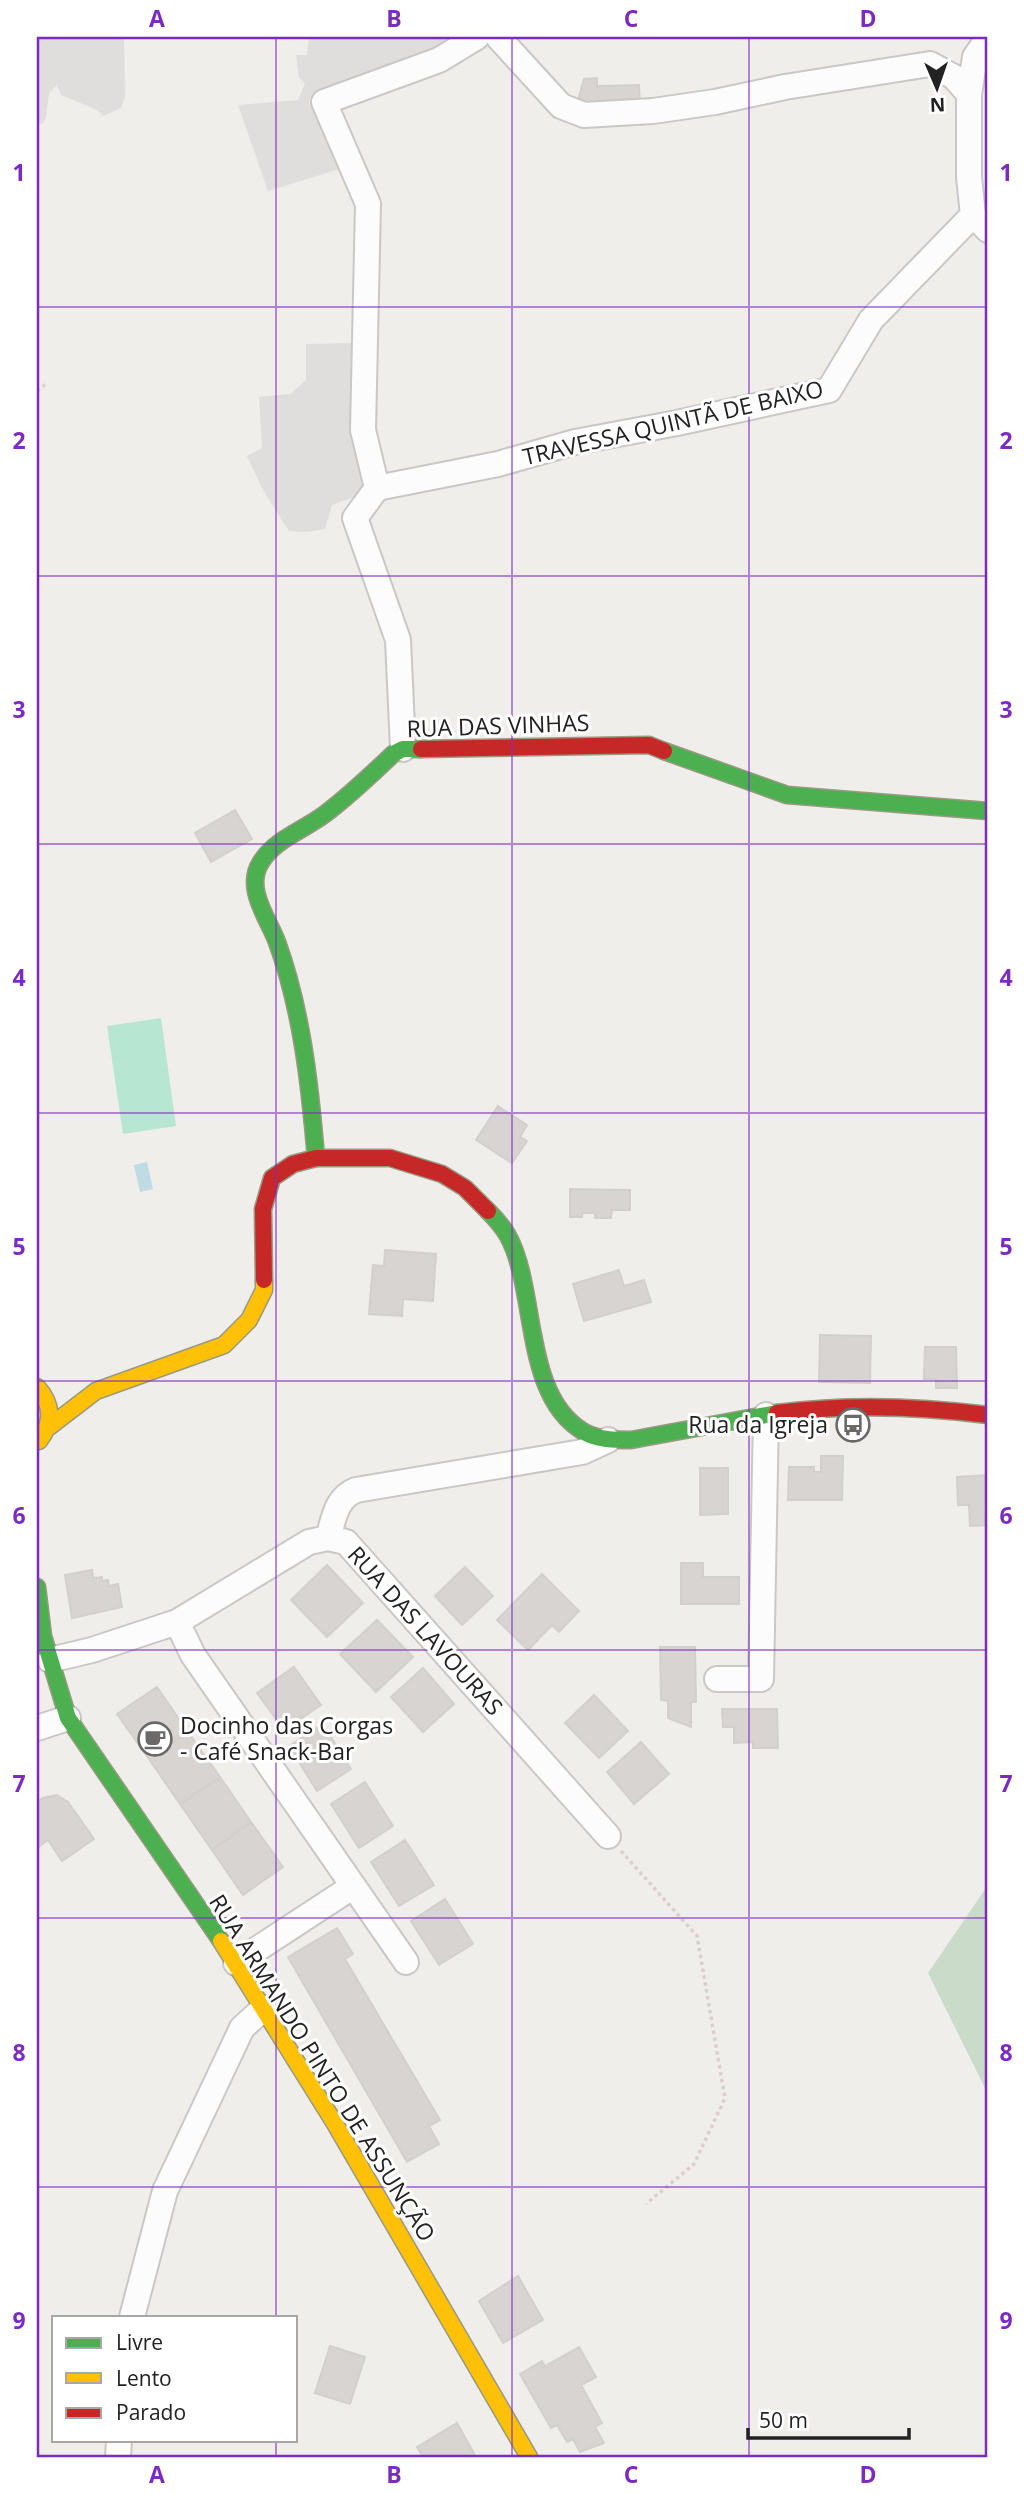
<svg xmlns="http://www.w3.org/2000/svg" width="1025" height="2494" viewBox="0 0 1025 2494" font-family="'Open Sans',sans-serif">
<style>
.residential{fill:#dfdedc}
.cemetery{fill:#cadbca}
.pitch{fill:#b7e6d2}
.water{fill:#bfdbe3}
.building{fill:#d7d4d2;stroke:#d3d0cc;stroke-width:2}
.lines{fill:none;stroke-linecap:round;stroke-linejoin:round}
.street-casing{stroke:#c9c8c7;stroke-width:28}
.fast-casing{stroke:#999a82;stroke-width:19}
.slow-casing{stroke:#999a82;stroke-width:19}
.jam-casing{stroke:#999a82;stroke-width:19}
.path{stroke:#dccecd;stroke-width:3.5;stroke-dasharray:3.5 3.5;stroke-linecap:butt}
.street{stroke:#fdfcfc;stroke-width:24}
.fast{stroke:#4caf50;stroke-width:16}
.slow{stroke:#ffc107;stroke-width:16}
.jam{stroke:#c62828;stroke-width:16}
.grid{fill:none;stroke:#7b2cbf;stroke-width:2;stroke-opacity:0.55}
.labels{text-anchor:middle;stroke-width:6;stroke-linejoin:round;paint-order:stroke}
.street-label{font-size:23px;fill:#222;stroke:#fff}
.poi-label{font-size:23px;fill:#222;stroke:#fff;text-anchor:end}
.neatline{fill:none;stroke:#7b2cbf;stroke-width:2.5}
.grid-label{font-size:23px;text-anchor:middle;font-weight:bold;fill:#7b2cbf}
</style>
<rect width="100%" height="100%" fill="#f0eeeb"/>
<path class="residential" d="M37,37H124L125,96L121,108L104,116L97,110L61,95L57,85L49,93L46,118L42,124H37Z
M309,37H460L437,53L317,93L310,97L309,103L343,168L268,191L238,105L298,100L305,83L299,78L296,55H307Z
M356,343L364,490L352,498L332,505L325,529L307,532L289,531L263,490L247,456L262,448L259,397L290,394L306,380V344Z"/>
<path class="cemetery" d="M988,1885V2085L985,2088L928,1973Z"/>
<path class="pitch" d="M161,1018L176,1126L123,1134L107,1026Z"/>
<path class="water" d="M147,1162L153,1189L140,1192L134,1165Z"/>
<path class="building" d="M597,78V86L639,85L640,106L576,107L584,79Z
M235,810L252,839L211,862L195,833Z
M498,1106L527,1125L520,1137L527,1141L512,1163L476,1140Z
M570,1189L630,1190V1210H612L611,1218H595V1213H582V1217H570Z
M385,1250L436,1254L433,1301L403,1299L402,1316L369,1314L373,1265L384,1266Z
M619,1270L624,1286L644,1280L651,1302L584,1321L573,1284Z
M820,1335L871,1336L870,1383L819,1382Z
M925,1347H956L957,1388H936V1379H924Z
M821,1456H843L842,1500H788L789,1467H814V1472H821Z
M700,1468H728V1514L700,1515Z
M988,1475V1525L970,1526L969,1505H958L957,1477Z
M681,1563H703V1577H739V1604H681Z
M327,1565L363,1603L327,1637L291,1600Z
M465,1567L493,1596L462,1625L435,1596Z
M92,1570L93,1578L102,1577V1581L108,1580L109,1586L118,1584L122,1607L72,1618L65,1575Z
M542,1574L579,1611L559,1632L552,1625L528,1650L497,1620Z
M377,1620L413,1657L376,1692L340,1654Z
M660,1647H695L696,1702H691V1727L668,1718V1701L661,1700Z
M294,1667L321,1705L284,1730L257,1693Z
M423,1668L454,1704L423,1732L391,1697Z
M157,1687L188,1732L149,1759L117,1714Z
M594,1695L628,1731L599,1758L565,1723Z
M722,1709H777L778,1748H753V1742L734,1743V1727H723Z
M323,1724L351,1769L317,1791L289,1746Z
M188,1732L220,1777L180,1804L149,1759Z
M641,1742L669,1774L634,1804L607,1772Z
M220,1777L251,1822L212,1850L180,1804Z
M365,1782L393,1826L359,1848L331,1804Z
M57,1795L68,1802L94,1839L62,1861L48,1840L37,1848V1802L43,1798Z
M251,1822L283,1867L243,1895L212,1850Z
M405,1840L434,1885L399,1906L371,1862Z
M445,1899L473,1944L439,1965L411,1921Z
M337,1928L353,1954L345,1959L440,2120L429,2126L439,2144L407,2162L288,1957Z
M518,2276L543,2320L503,2343L479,2301Z
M330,2346L365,2357L350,2404L315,2393Z
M579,2347L596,2377L581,2385L602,2423L595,2427L604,2443L580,2452L573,2439L567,2442L557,2425L551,2428L520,2374L542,2361L545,2366Z
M457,2423L476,2457H423L417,2447Z"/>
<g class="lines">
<defs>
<path id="street" d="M498,37L561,106L584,115L653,111L715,102L785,87L930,64L954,77L969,94
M988,38L975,57L969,94V177L973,215L988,230
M377,488L498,464L575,442L677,423L829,390L871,320L973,215
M377,488L363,430L368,204L324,102L439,60L477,37
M377,488L355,518L398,640L403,749
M328,1538C334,1518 336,1498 356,1490L582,1452L608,1440
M177,1622L193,1655L406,1962
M50,1660L92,1650L177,1622L309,1542L328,1538L346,1542L608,1836
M717,1679H761L766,1415
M37,1728L68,1718
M236,1963L352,1887
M132,2317L165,2191L242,2028L264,2008
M118,2457L119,2440"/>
<path id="fast" d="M664,751L787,795L988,811
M316,1158C310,1086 302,1011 277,942C268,918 244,888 261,862C275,839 304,830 325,814C349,796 371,775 393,754L403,749H421
M488,1211C496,1219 503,1227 508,1236C538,1291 522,1396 584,1432C598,1440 615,1440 631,1440L777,1413
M37,1587L43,1636L68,1718L221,1941"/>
<path id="slow" d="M37,1387C53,1404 53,1423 39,1441
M49,1427L96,1391L224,1345L249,1320L264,1290V1280
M221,1941L334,2122L529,2457"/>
<path id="jam" d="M421,749L649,745L664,751
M264,1280L263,1209L272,1178L293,1164L316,1158H390L442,1174L465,1188L488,1211
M777,1413C847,1404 918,1406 988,1415"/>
</defs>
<use href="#street" class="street-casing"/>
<use href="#fast" class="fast-casing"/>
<use href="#slow" class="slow-casing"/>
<use href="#jam" class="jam-casing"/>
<path class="path" d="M37,391L46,384
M621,1851L697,1936L725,2098L694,2164L646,2204"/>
<use href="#street" class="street"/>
<use href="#fast" class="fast"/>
<use href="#slow" class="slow"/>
<use href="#jam" class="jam"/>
</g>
<path class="grid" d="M276,37V2317M512,37V2457M749,37V2457M37,307H988M37,576H988M37,844H988M37,1113H988M37,1381H988M37,1650H988M37,1918H988M37,2187H988M276,2440V2457"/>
<defs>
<symbol id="bus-ring" viewBox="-11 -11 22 22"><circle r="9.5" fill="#fff" stroke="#6a6968" stroke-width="1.5"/><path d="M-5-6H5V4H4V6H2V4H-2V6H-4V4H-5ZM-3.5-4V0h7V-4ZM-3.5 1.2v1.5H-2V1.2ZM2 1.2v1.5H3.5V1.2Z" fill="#6a6968"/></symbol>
<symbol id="cafe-ring" viewBox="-11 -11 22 22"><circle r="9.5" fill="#fff" stroke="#6a6968" stroke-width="1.5"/><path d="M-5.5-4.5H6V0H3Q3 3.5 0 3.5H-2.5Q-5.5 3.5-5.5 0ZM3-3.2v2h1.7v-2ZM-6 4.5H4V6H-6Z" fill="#6a6968"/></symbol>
</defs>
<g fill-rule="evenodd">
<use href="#bus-ring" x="834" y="1406" width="38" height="38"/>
<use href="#cafe-ring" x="136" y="1720" width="38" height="38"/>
</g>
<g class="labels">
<g class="street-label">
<text transform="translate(673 423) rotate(-13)" y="8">TRAVESSA QUINTÃ DE BAIXO</text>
<text transform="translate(498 726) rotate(-2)" y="8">RUA DAS VINHAS</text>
<text transform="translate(425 1631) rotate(48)" y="8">RUA DAS LAVOURAS</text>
<text transform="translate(322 2068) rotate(58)" y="8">RUA ARMANDO PINTO DE ASSUNÇÃO</text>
</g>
<g class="poi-label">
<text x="828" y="1433">Rua da Igreja</text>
<text x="180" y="1734" text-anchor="start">Docinho das Corgas<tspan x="180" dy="26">- Café Snack-Bar</tspan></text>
</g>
</g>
<rect width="1025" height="2494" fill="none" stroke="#ffffff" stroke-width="77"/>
<rect x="52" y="2316" width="245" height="126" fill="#ffffff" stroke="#a7a7a7" stroke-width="2"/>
<rect x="66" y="2338" width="35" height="10" fill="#4caf50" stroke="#a7a7a7" stroke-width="2"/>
<text x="116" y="2350" font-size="21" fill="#222222">Livre</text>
<rect x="66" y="2373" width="35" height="10" fill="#ffc107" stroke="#a7a7a7" stroke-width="2"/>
<text x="116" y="2386" font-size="21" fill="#222222">Lento</text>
<rect x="66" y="2408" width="35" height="10" fill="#c62828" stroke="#a7a7a7" stroke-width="2"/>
<text x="116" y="2420" font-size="21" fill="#222222">Parado</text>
<g transform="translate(937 88) rotate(178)" stroke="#ffffff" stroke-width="5" paint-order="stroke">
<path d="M0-5L12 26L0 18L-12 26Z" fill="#222222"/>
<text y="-10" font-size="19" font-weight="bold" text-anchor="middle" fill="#222222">N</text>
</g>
<path d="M748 2428v10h161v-10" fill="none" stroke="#222222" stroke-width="3.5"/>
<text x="759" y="2428" font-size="21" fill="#222222" stroke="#ffffff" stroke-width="5" paint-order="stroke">50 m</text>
<rect x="38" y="38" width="948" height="2418" class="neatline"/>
<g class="grid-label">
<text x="157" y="27">A</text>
<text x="394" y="27">B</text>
<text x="631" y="27">C</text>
<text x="868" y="27">D</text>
<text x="19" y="181">1</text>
<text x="1006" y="181">1</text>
<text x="19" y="449">2</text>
<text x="1006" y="449">2</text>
<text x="19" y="718">3</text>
<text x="1006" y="718">3</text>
<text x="19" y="986">4</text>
<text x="1006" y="986">4</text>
<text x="19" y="1255">5</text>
<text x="1006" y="1255">5</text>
<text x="19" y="1524">6</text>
<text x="1006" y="1524">6</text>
<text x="19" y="1792">7</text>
<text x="1006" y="1792">7</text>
<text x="19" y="2061">8</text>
<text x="1006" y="2061">8</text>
<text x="19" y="2329">9</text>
<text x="1006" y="2329">9</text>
<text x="157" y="2483">A</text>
<text x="394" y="2483">B</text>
<text x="631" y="2483">C</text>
<text x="868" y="2483">D</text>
</g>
</svg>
